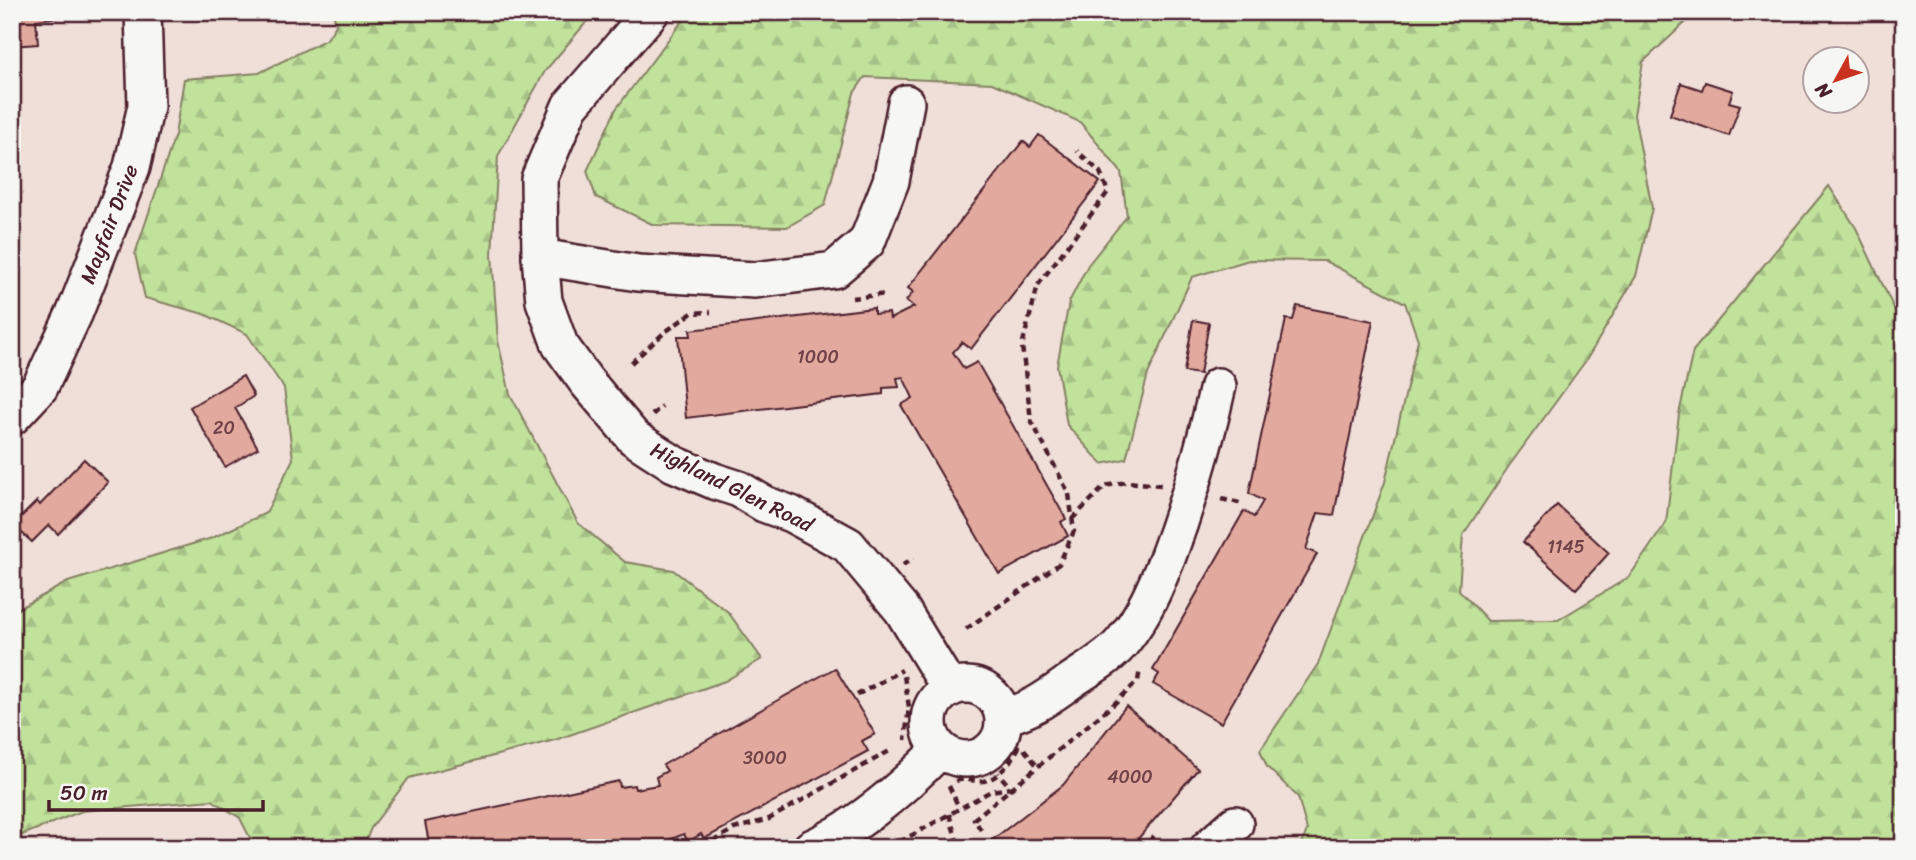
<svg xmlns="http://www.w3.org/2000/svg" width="1916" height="860" viewBox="0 0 1916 860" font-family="Sriracha,sans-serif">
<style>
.forest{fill:url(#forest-firs);stroke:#858063;stroke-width:2}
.building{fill:#e2a99e;stroke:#4a1f2b;stroke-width:2}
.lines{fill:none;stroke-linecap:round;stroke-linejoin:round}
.minor-casing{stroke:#4a1f2b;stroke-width:40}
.path{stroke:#4a1f2b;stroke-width:4.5;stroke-dasharray:7 5;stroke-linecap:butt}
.minor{stroke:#f6f6f2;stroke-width:35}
.labels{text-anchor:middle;stroke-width:7;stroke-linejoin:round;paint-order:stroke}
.number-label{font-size:18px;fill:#704248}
.street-label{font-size:21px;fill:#4a1f2b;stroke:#f6f6f2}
</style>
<defs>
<pattern id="forest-firs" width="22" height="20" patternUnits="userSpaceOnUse" patternTransform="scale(1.75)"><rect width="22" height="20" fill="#c0e29b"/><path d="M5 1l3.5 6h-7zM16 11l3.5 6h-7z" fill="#a6c186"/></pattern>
</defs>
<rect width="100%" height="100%" fill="#f0dfd9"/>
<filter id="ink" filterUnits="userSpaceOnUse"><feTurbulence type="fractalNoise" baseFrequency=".0143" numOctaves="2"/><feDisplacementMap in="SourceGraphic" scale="14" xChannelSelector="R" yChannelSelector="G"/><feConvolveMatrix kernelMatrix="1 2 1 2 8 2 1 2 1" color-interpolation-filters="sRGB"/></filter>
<g filter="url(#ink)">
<path class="forest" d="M333,12H595L545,71L498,156L492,254L498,341L510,394L578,523L625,562L673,570L728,612L762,659L725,681L555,740L409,778L371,828L363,848H255L240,818L212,800L82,811L22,835L12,841V612L68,582L212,538L266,513L293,459L284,388L247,334L204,314L145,298L135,254L175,135L184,79L259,73L327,39L336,25Z
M689,12H1688L1686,22L1643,62L1634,115L1652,208L1636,276L1587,359L1509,466L1463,535L1459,590L1488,621L1558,620L1629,577L1666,523L1679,414L1693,351L1829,186L1856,228L1904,330V848H1300L1307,830L1298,797L1267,767L1260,750L1318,664L1385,482L1418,340L1405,303L1325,261L1249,260L1192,277L1148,374L1126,459L1102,464L1067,425L1057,366L1069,302L1088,265L1127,216L1121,172L1080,122L992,83L865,77L854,93L825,205L787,227L654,225L596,197L587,171L616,109Z"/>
<path class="building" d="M12,12H75L76,15L36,20L38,44L12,46Z
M1705,82L1733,91L1729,102L1740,105L1729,136L1670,115L1681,83L1702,90Z
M1039,135L1100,182L971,349L962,342L953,352L964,369L977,362L1066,519L1061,522L1068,536L999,574L901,405L913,398L903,377L897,378L899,387L883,388V394L686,418L678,336H691L690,330L874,308V314L889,313L890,319L914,307L906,301L913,292L908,288L1023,141L1030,147Z
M1297,306L1373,321L1334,515L1318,513L1306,549L1317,554L1221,723L1153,684L1159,674L1153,670L1244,511L1254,517L1263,501L1249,493L1286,319L1293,320Z
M1193,320L1209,323L1200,374L1184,372Z
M243,376L254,396L235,408L258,448L225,467L190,407Z
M84,459L108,482L58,534L49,525L32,542L13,525L37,501L40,505Z
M1557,505L1609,553L1576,589L1523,542Z
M835,668L875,734L862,741L868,751L704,839L701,834L688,842L684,834L648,848H430L425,822L619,781L620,787L634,785L635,789L658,785L656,777L667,771L663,765Z
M1126,706L1198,769L1130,848H982L1063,785Z"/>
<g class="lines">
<defs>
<path id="minor" d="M651,12L570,106L539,179L540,257L544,301L560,345L586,381L634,438L674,464L714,481L739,489L764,504L791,514L848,545L902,610L950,689
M540,257L638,273L755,280L834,270L867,242L891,181L906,103
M12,417L40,387L75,312L132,167L146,106L143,12
M929 722a37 37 0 1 1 74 0a37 37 0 1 1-74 0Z
M1003,717C1028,712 1047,698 1068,683C1086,670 1110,658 1123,641C1144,615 1156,586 1168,556C1189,500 1205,444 1218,386
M811,848C860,826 904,787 941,749
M1208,848L1235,824"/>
</defs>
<use href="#minor" class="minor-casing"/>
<path class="path" d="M852,298L887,294
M631,363L665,332L692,313L711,312
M652,415L662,406
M1221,499L1244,504
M1072,519L1105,486L1126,482L1161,485
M903,565L913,558
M966,629L1059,564L1074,531L1069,494L1031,420L1022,346L1038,285L1108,192L1100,172L1077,151
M904,676L909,707L905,740
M857,695L902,670
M956,781C966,777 973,782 983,781C999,779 1012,760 1019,747L1024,749L1038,767
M949,786L959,808
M949,814L959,848
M981,830L974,819L1114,704L1138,681L1140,669
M702,848L734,829L769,819L893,749
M889,848L991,791L1011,788L998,773
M1142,848L1154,836"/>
<use href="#minor" class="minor"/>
</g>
</g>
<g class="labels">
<g class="number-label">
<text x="818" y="363">1000</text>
<text x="224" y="434">20</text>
<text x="1566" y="553">1145</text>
<text x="765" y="764">3000</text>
<text x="1130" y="783">4000</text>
</g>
<g class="street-label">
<text transform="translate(109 224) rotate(-69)" y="7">Mayfair Drive</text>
<text transform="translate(732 487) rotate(26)" y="7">Highland Glen Road</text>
</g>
</g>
<rect width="1916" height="860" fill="none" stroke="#f6f6f2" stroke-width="42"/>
<rect x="21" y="21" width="1874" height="818" fill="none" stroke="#4a1f2b" stroke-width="2.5" filter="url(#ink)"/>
<g transform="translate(1836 80) rotate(230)"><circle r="33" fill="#f6f6f2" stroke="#b1a0a2" stroke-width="2"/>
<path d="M0-5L12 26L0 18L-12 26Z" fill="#c8321e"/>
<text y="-10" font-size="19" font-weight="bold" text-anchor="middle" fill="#4a1f2b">N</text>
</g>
<path d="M49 800v10h214v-10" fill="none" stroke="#4a1f2b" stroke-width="3.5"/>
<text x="60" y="800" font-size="21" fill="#4a1f2b" stroke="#f6f6f2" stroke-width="5" paint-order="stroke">50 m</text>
</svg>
